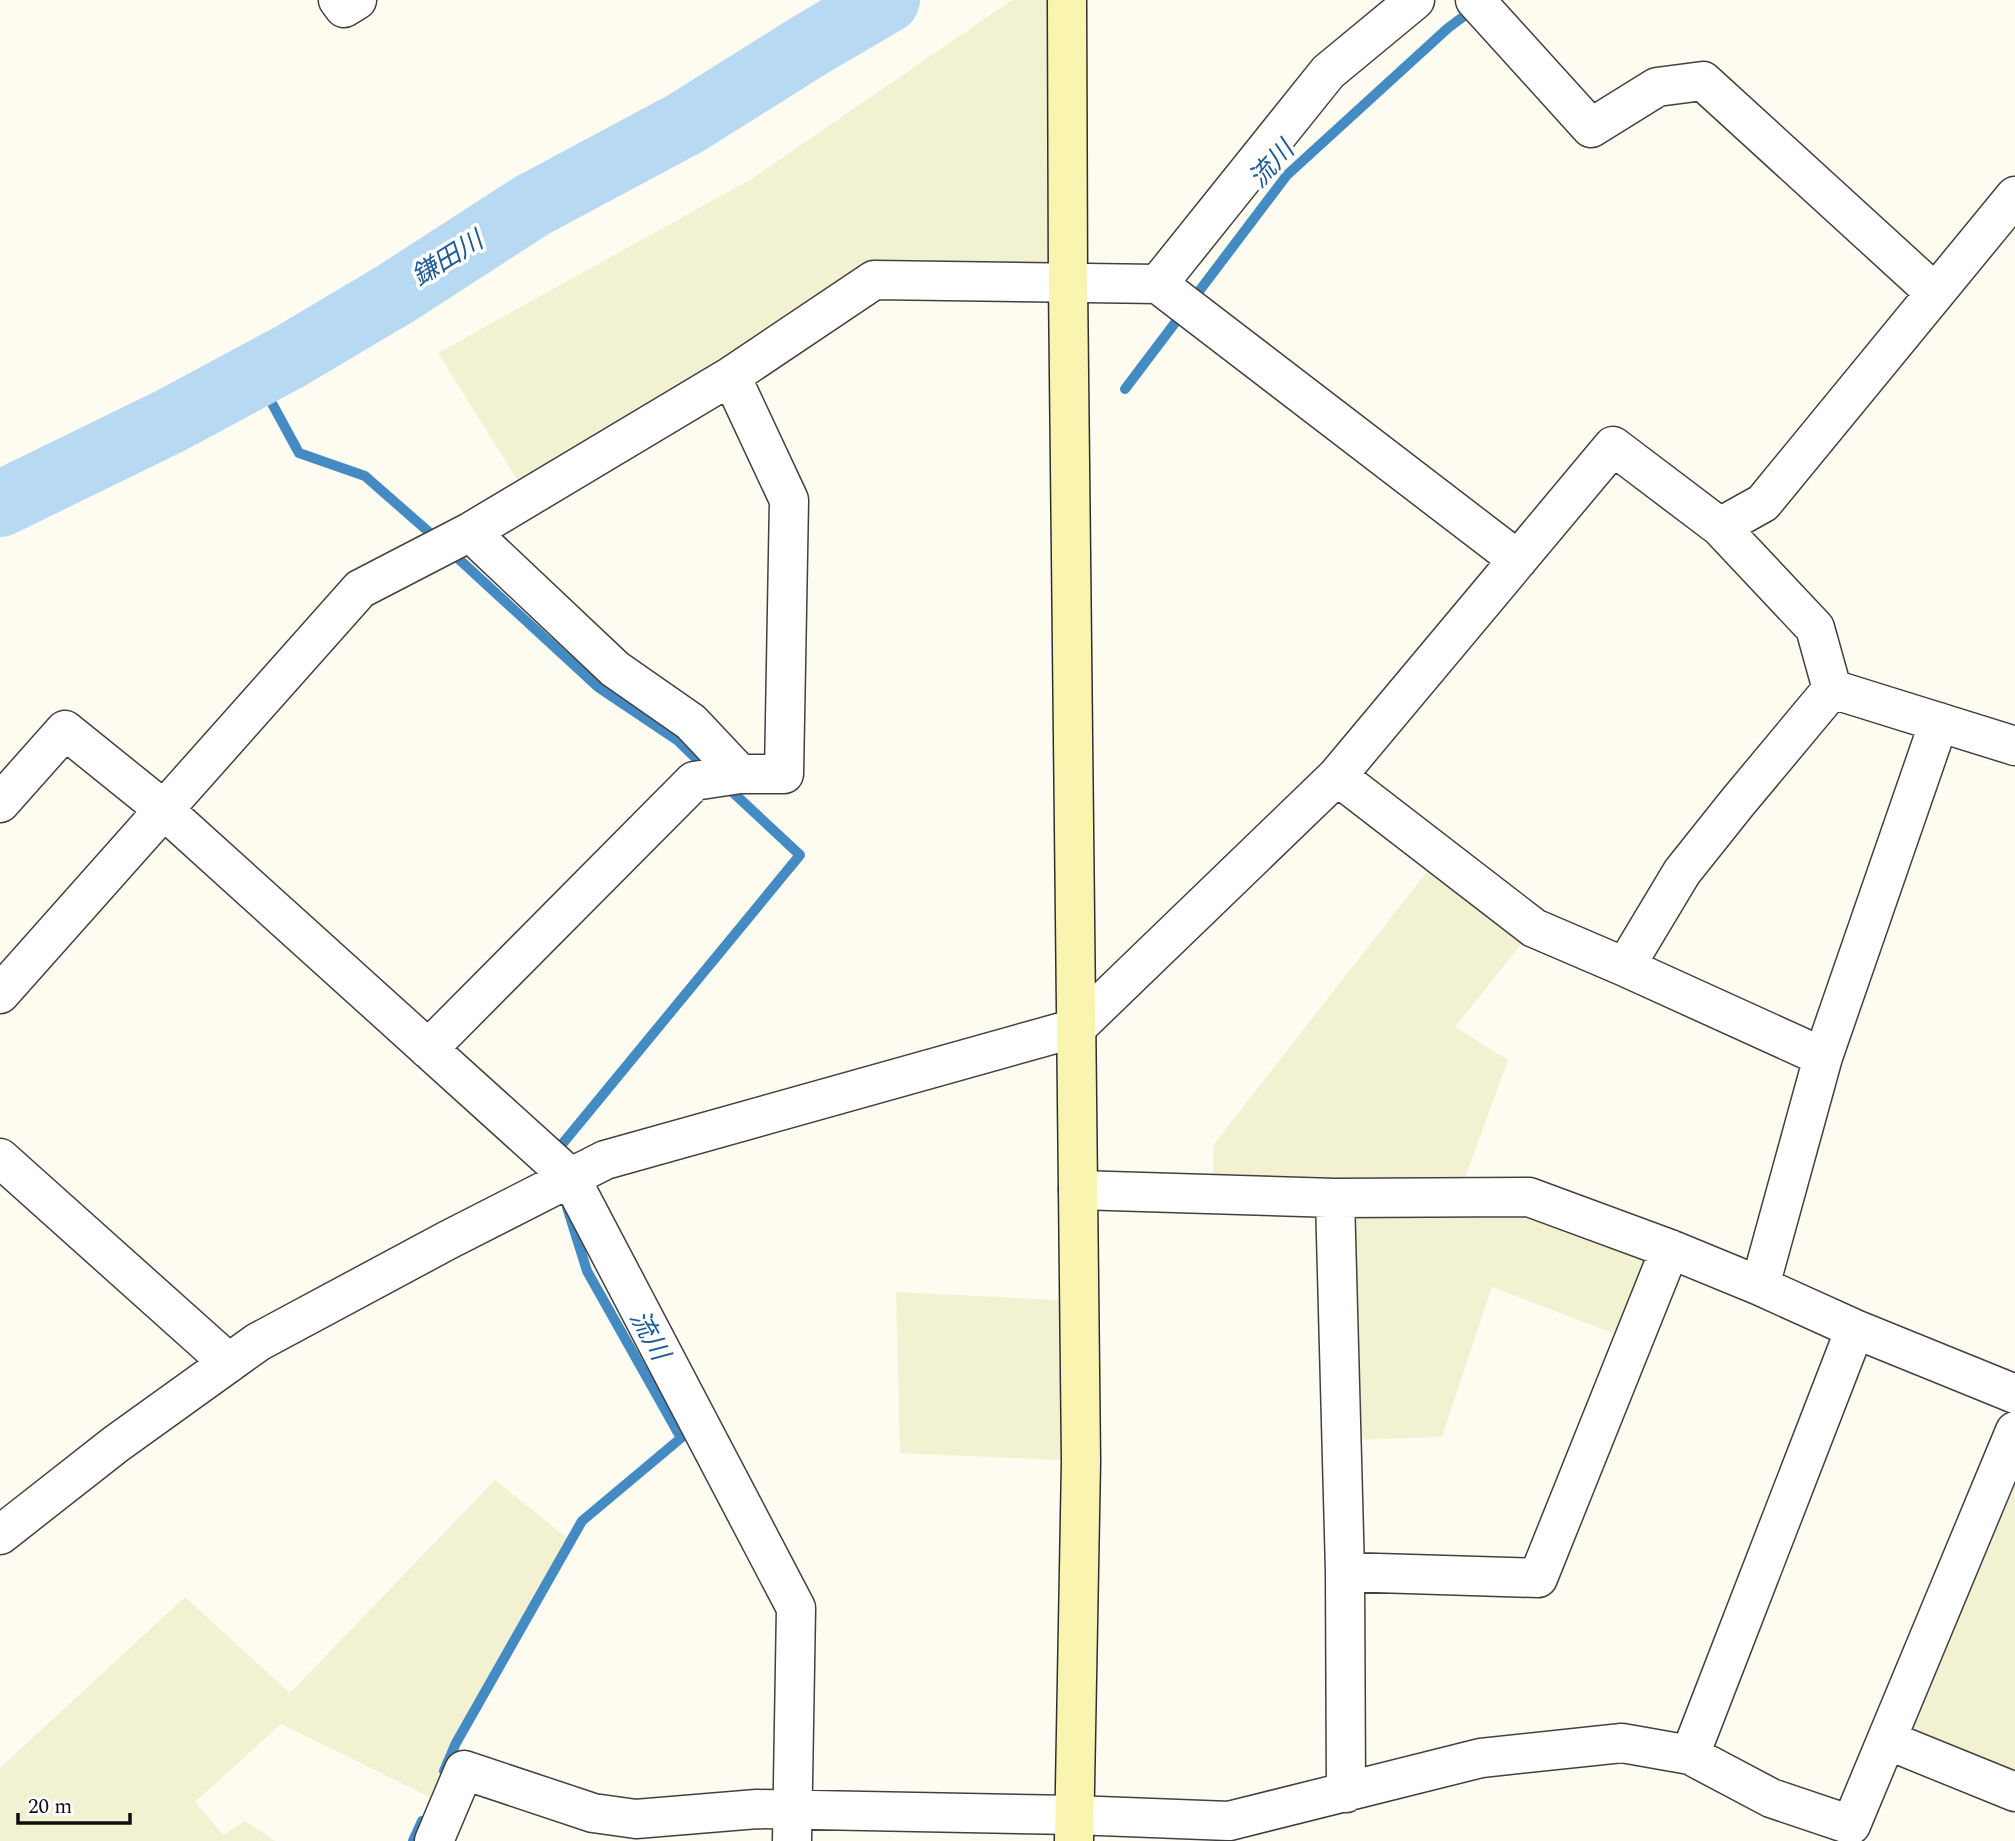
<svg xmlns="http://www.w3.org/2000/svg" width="2015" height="1841" viewBox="0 0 2015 1841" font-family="Spectral,'Noto Sans JP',serif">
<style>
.farmland{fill:#f2f1d1}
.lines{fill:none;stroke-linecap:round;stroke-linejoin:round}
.stream{stroke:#448bc4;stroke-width:10}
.river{stroke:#b8d9f2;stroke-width:66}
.street-casing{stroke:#414141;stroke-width:41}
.secondary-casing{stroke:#303030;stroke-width:41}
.street{stroke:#fff;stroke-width:38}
.secondary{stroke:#f9f5b0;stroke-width:38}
.labels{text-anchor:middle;stroke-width:7;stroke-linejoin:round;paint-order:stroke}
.water-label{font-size:26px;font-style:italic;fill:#205d97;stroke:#fff}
</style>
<rect width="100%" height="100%" fill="#fefcf0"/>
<path class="farmland" d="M1012,0H1067L1068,284L874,280L528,497L438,353L753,178Z
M1440,855L1534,928L1455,1027L1508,1060L1458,1197L1670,1249L1633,1341L1492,1287L1442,1437L1342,1440L1335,1198L1212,1194L1214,1144Z
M896,1292L1079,1301L1081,1461L900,1453Z
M2015,1431V1792L1887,1740Z
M495,1480L571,1541L456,1743L432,1798L281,1724L195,1802L223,1835L245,1821L275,1841H0V1768L185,1597L290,1693Z"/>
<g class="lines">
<path class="stream" d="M256,374L299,453L365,476L438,540
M1125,389L1287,175L1448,28L1475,8
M450,551L598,687L677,740L709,771
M554,1154L800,855L726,786
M444,1771L456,1743L582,1521L681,1438L587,1271L567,1207
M413,1841L422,1821"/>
<path class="river" d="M0,504L170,421L289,357L395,294L531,206L686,123L810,45L887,0"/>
<defs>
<path id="street" d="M338,0L344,8L357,0
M1475,0L1591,128L1657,87L1703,81L1935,293
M1158,284L1328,72L1415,0
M1720,527L1763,503L2015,196
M470,532L615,669L691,722L740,774
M1832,689L2015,746
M1337,776L1534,928L1625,967L1823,1057
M0,803L65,730L163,809L570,1177L796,1608L792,1841
M1625,967L1682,872L1737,803L1832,689
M0,994L360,589L470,532L731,376L874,280L1158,284L1518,560
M428,1049L694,781L740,774H784L789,500L731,376
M0,1158L229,1363
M1078,1190L1335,1198
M1760,1286L1823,1057L1939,722
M0,1535L116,1444L258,1342L448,1240L605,1160L1076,1028L1337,776L1613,446L1720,527L1815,628L1832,689
M1345,1572L1538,1578L1670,1249
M1887,1740L2015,1792
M1690,1755L1855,1329
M1346,1793L1345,1572L1335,1198L1529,1197L1670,1249L1760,1286L1855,1329L2015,1394
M434,1841L464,1770L593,1813L636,1819L757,1809L1074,1815L1229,1821L1481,1758L1622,1743L1690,1755L1771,1798L1851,1825L2015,1431"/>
<path id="secondary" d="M1067,0L1068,284L1081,1461L1074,1841"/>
</defs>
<use href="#street" class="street-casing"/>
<use href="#secondary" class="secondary-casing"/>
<use href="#street" class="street"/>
<use href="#secondary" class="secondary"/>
</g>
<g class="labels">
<g class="water-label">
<text transform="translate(1271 164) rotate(-48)" y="9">流川</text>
<text transform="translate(447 258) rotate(-32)" y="9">鎌田川</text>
<text transform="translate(650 1335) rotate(61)" y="9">流川</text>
</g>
</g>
<path d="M18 1813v10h112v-10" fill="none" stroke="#0e0e0e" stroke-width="3.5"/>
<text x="28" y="1813" font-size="21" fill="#0e0e0e" stroke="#ffffff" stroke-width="5" paint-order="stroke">20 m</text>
</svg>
